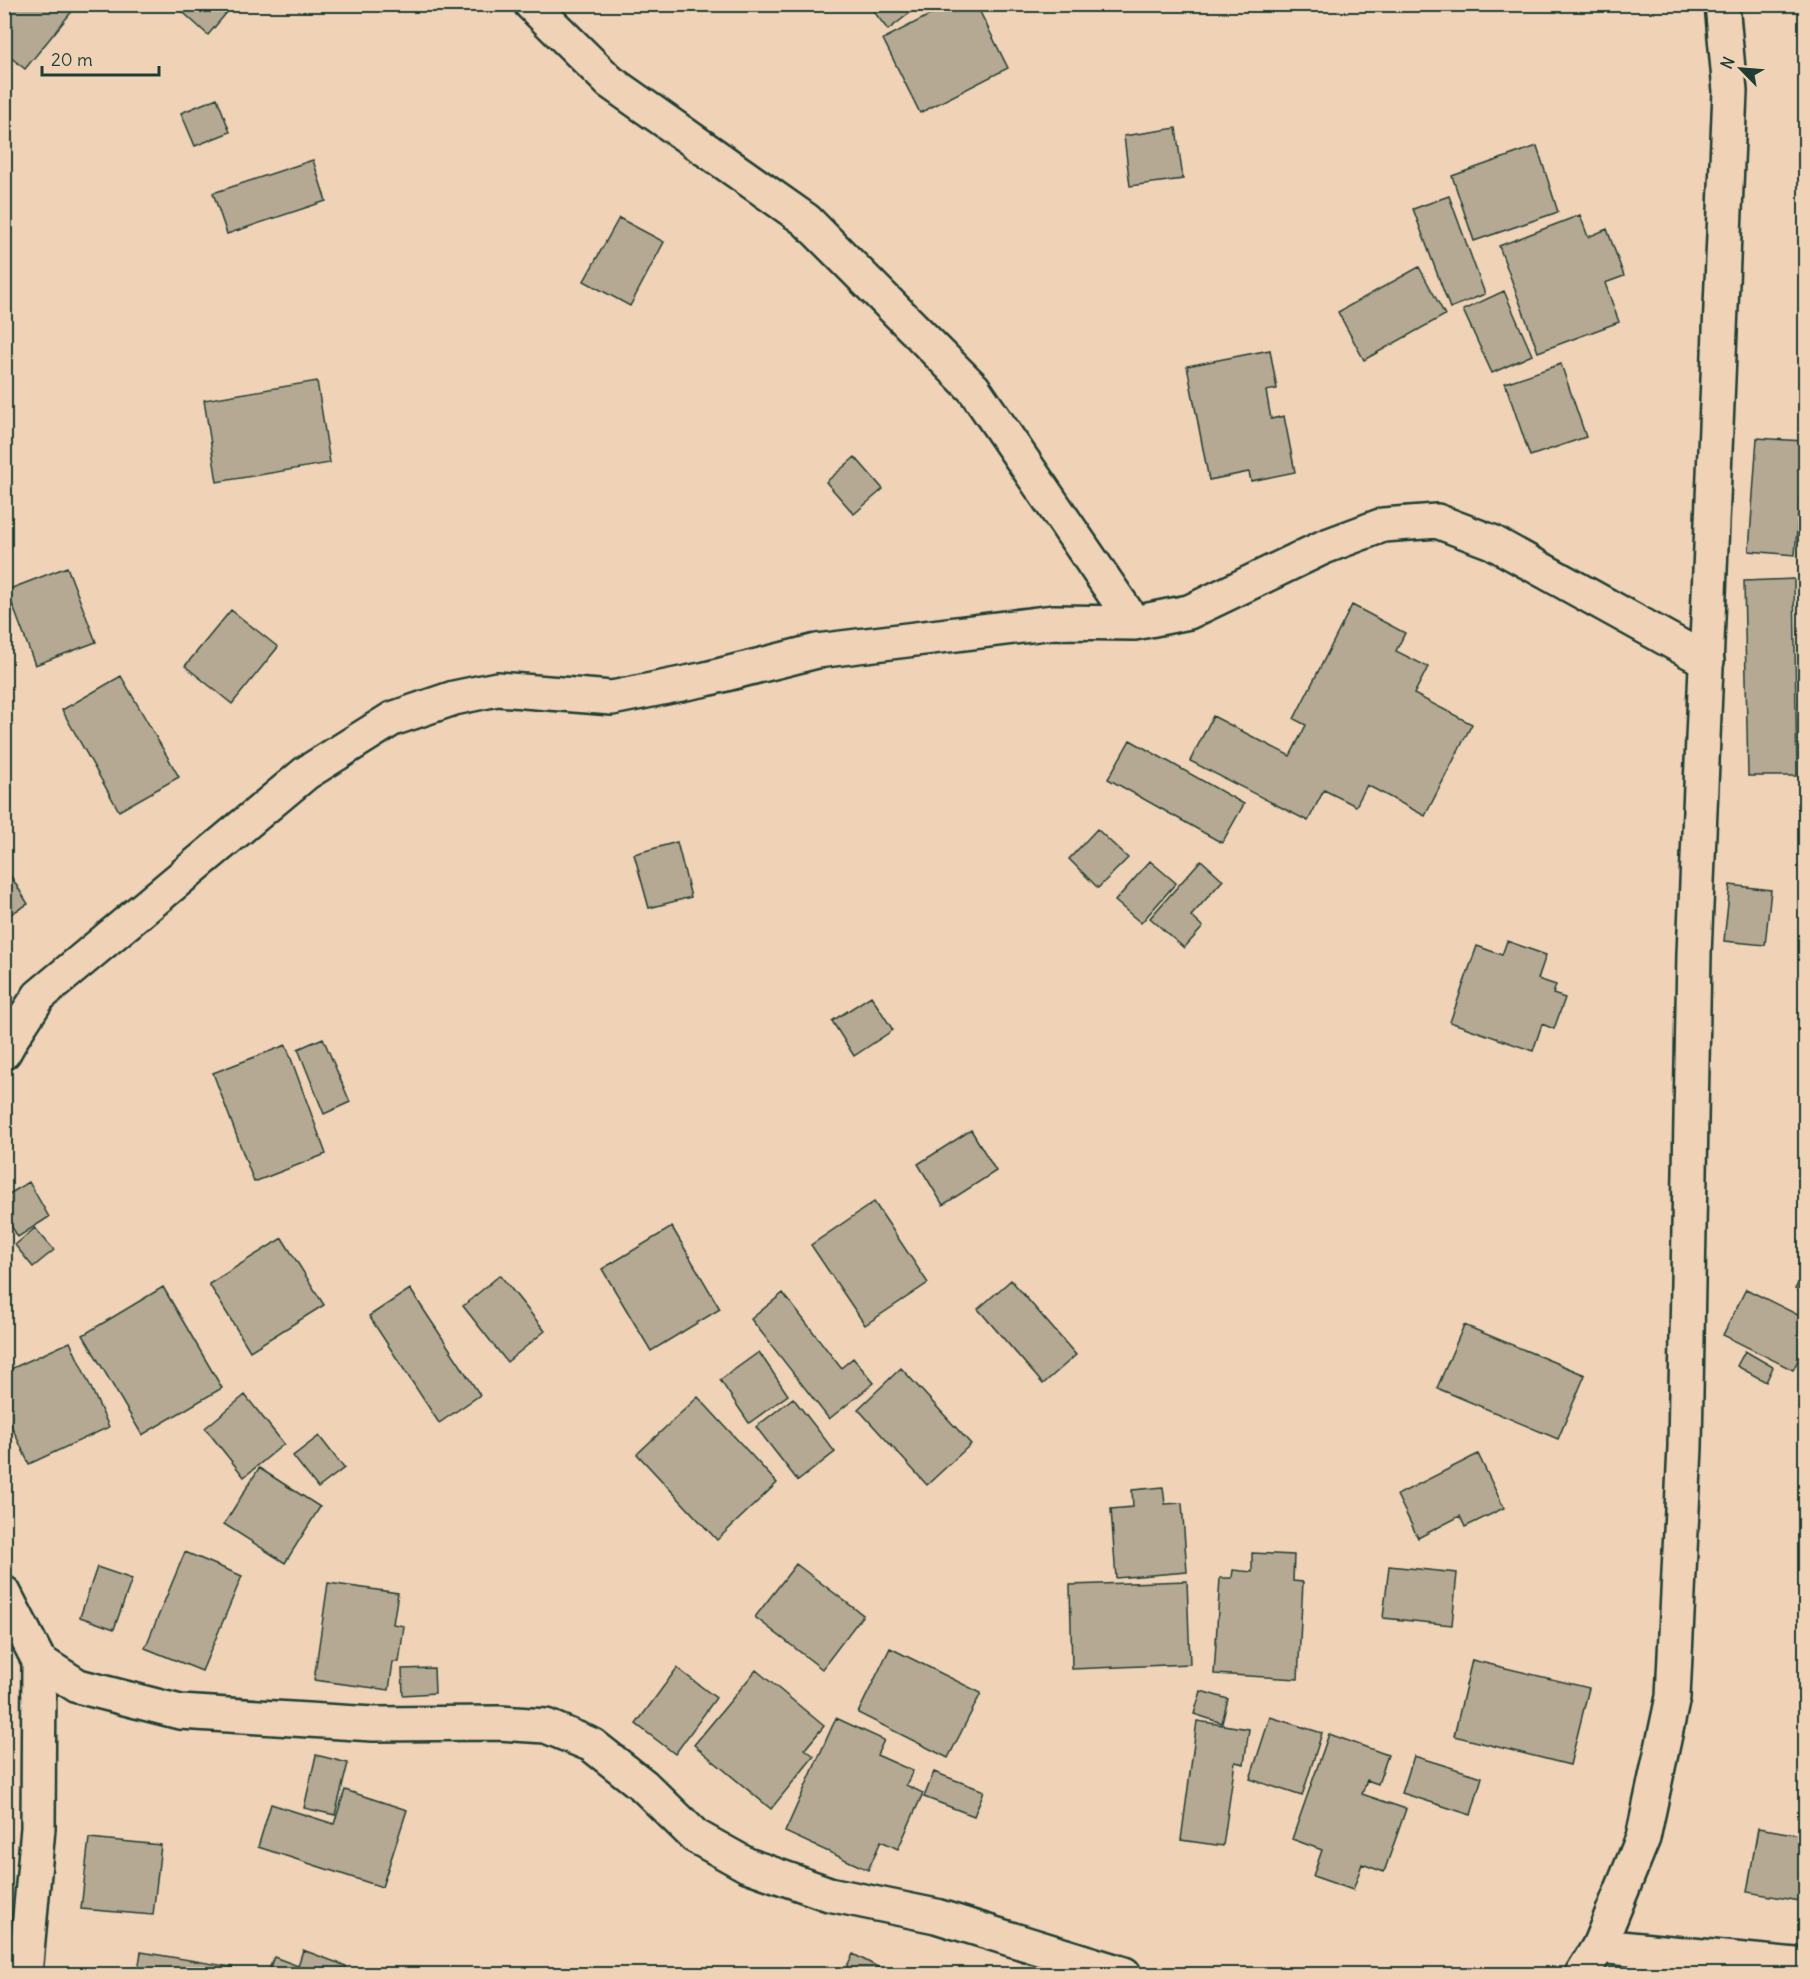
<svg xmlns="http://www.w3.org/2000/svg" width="1810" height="1979" viewBox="0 0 1810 1979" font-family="Delius,sans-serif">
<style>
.building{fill:#b5a993;stroke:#1f3d34;stroke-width:1.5}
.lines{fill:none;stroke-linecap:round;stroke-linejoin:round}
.street-casing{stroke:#1f3d34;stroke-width:38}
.secondary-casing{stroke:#1f3d34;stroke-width:38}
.street{stroke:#f0d3b7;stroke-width:33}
.secondary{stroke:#f0d3b7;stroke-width:33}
</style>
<rect width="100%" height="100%" fill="#f0d3b7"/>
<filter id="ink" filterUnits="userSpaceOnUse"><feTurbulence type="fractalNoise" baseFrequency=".0167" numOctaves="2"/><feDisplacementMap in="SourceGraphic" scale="12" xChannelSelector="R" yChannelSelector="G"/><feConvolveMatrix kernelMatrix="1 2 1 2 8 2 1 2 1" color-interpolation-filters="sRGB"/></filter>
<g filter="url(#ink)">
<path class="building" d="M4,4H78L25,69L4,52Z
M174,4H234L208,35Z
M868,4H914L916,8L888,30Z
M951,4H976L1008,68L920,113L883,39Z
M217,98L230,132L195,146L181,113Z
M1176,128L1183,179L1130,186L1124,136Z
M1537,146L1558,212L1474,241L1452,176Z
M313,160L326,201L227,234L213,193Z
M1449,196L1485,294L1450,308L1413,209Z
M1580,215L1588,237L1607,229L1624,276L1605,283L1619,322L1538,352L1499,246Z
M619,218L664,242L630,306L584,281Z
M1419,267L1445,315L1364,360L1338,312Z
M1504,291L1532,355L1492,373L1463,310Z
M1270,350L1277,389L1266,391L1271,419L1284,416L1295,472L1251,481L1249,472L1209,480L1187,366Z
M1561,364L1586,437L1530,456L1505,383Z
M317,381L330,463L217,482L204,400Z
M1757,438L1804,441L1795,555L1749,551Z
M855,457L883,489L854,514L826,482Z
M67,567L96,642L35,665L7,590Z
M1794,579L1797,776H1748L1744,581Z
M1352,605L1405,633L1396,651L1428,667L1414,694L1472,724L1425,816L1367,785L1356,806L1324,790L1308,821L1190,761L1213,716L1290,756L1306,725L1294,719Z
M231,610L278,647L232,704L185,666Z
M121,676L179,777L119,811L62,710Z
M1130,740L1244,804L1222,843L1108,779Z
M1097,829L1128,858L1098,888L1069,859Z
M677,842L691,897L649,908L634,854Z
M1201,860L1223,880L1191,916L1203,927L1184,948L1150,918Z
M1150,861L1176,883L1141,923L1115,901Z
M4,865L28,904L4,918Z
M1730,885L1771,890L1765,945L1724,941Z
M1507,941L1546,955L1538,979L1556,985L1553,994L1565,998L1554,1029L1542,1024L1533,1051L1450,1022L1477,946L1502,955Z
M871,996L893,1030L854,1056L832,1021Z
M323,1038L350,1102L324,1114L298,1049Z
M286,1045L326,1154L254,1182L213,1073Z
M971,1130L996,1171L943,1205L918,1164Z
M29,1182L49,1217L18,1237L4,1214V1197Z
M874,1202L928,1283L865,1325L811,1245Z
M672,1227L720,1309L651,1351L602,1269Z
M35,1228L54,1250L33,1267L15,1245Z
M282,1238L324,1305L250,1351L209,1284Z
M1806,1269V1294L1795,1289Z
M500,1275L545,1331L507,1362L463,1306Z
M1011,1280L1076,1355L1043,1384L978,1309Z
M163,1287L222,1388L142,1435L83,1335Z
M410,1289L480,1395L439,1423L369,1316Z
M1746,1289L1806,1319V1345L1793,1370L1723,1335Z
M783,1293L841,1368L853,1358L874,1383L829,1419L751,1319Z
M1464,1325L1585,1375L1558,1439L1437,1388Z
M70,1342L109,1427L29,1464L4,1410V1372Z
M1745,1351L1773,1367L1766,1382L1737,1366Z
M759,1352L788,1395L749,1423L720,1380Z
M901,1368L971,1444L927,1485L858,1409Z
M245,1395L284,1444L244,1477L205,1428Z
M698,1397L777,1483L717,1540L637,1454Z
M793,1398L835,1452L798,1481L756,1427Z
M319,1436L344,1468L318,1488L293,1456Z
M1478,1454L1504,1508L1465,1527L1460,1516L1418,1538L1397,1495Z
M259,1468L320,1507L285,1563L224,1524Z
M1163,1487L1165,1504L1182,1503L1187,1572L1116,1578L1111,1509L1133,1507L1132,1490Z
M185,1552L242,1576L202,1671L145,1648Z
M1252,1553L1294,1555L1293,1581L1303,1582L1298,1679L1214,1674L1220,1578H1232L1233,1570L1252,1572Z
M796,1564L863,1615L822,1669L755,1617Z
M1389,1566L1457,1573L1452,1625L1383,1618Z
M97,1567L132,1579L114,1629L80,1617Z
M1187,1581L1190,1664L1072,1669L1070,1585Z
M328,1583L398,1593L393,1624L404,1626L399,1662H393L389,1690L314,1680Z
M890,1648L981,1693L948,1758L858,1713Z
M1472,1660L1589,1688L1570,1765L1454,1736Z
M434,1668L435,1693L403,1695L402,1669Z
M677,1668L716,1698L675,1754L636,1724Z
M756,1670L824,1726L805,1749L814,1756L771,1809L694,1745Z
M1201,1691L1228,1699L1222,1723L1194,1714Z
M1270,1717L1322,1733L1302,1796L1250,1779Z
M836,1718L884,1740L877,1755L913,1771L906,1785L923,1793L898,1849L881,1841L868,1870L785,1832Z
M1197,1721L1249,1729L1244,1764L1235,1762L1223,1846L1181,1840Z
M1329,1734L1388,1755L1378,1784L1367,1780L1362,1794L1406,1809L1384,1872L1362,1864L1353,1890L1313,1876L1322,1850L1292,1839Z
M316,1755L348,1763L335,1815L304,1808Z
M1414,1756L1482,1777L1471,1815L1402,1793Z
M934,1772L984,1791L974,1816L924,1797Z
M345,1790L407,1810L382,1887L258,1847L271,1804L334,1824Z
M1758,1828L1806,1836V1902L1747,1892Z
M89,1838L161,1845L153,1915L81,1909Z
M303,1950L346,1966L344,1974H267L274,1957L298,1966Z
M141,1952L232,1967L230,1974H123L124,1969L138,1971Z
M853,1954L891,1974H843Z"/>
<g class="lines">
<defs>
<path id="street" d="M531,4L610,82L806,220L974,389L1134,623
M4,1052L13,1036L39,996L306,773L392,719L454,698L497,689L612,698L706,679L817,651L1054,622L1134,623L1189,612L1324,547L1383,525L1437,521L1492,542L1707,661
M4,1593L39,1661L78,1686L180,1712L373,1724L499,1723L546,1726L592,1745L644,1786L695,1836L747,1865L829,1894L936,1916L1124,1974
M1599,1946L1806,1966
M25,1974L38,1828L39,1661"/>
<path id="secondary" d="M1582,1974L1599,1946L1643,1838L1673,1697L1685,1447L1694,954L1730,91L1722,4"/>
</defs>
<use href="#street" class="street-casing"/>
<use href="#secondary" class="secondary-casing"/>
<use href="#street" class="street"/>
<use href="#secondary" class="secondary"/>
</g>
</g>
<rect width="1810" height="1979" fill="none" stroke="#f0d3b7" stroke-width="24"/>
<rect x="12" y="12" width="1786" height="1955" fill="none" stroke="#1f3d34" stroke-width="2" filter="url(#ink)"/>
<g transform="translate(1741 69) rotate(295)" stroke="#f0d3b7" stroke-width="4.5" paint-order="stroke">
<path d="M0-4.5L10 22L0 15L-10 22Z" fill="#1f3d34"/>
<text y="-9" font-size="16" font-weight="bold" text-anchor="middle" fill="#1f3d34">N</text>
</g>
<path d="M42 66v9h117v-9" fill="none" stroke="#1f3d34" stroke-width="3"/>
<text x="51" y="66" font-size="18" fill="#1f3d34" stroke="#f0d3b7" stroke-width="4.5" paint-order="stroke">20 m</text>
</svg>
